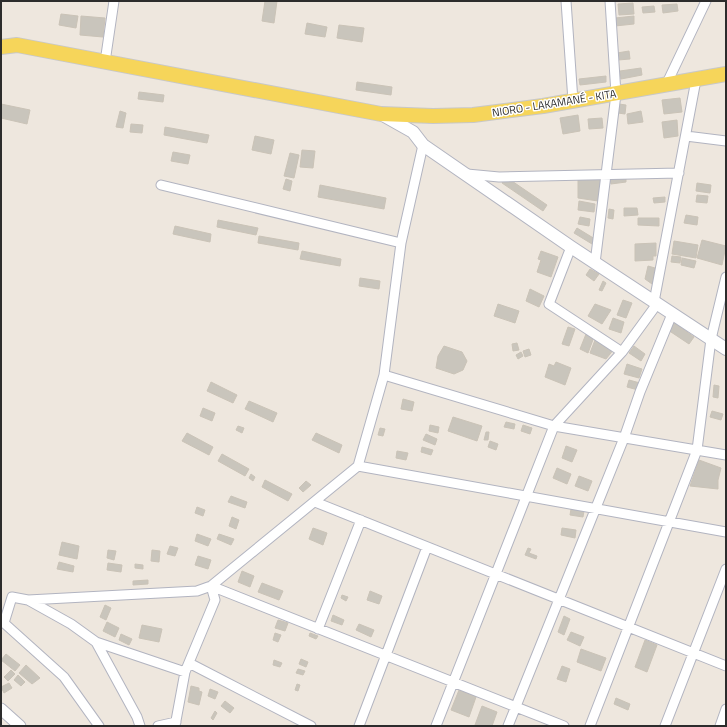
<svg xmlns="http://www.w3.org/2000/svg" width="727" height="727" viewBox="0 0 727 727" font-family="'Titillium Web',sans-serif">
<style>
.building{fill:#c9c5bc;stroke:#cac3b7}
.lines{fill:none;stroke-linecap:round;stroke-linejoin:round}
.minor-casing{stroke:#b2b4c0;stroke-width:11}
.tertiary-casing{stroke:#b2b4c0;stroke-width:13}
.secondary-casing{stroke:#b2b4c0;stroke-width:14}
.primary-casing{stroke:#c8c8c8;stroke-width:16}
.minor{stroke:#fff;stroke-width:9}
.tertiary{stroke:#fff;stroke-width:11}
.secondary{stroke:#fff;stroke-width:12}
.primary{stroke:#f6d55a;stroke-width:14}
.labels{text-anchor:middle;stroke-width:3;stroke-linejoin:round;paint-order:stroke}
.street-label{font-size:11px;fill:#2c2c2c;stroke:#fff}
</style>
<rect width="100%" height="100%" fill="#eee7de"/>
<path class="building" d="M265,1H277L274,23L262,21Z
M633,3L634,14L619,15L618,4Z
M677,4L678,11L663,13L662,5Z
M654,6L655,12L643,13L642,7Z
M61,14L78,16L76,28L59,25Z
M81,16L105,18L103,37L80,35Z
M634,16V24L615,26V18Z
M307,23L327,27L325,37L305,34Z
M339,25L364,28L362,42L337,38Z
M629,51L630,59L618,60L617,53Z
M641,68L642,75L621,79L620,71Z
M606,76V82L580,85L579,79Z
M357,82L392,87L391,95L356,90Z
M139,92L164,95L163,102L138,99Z
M680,98L682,112L664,114L662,100Z
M1,104L30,110L27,124L1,118Z
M619,104L626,105L625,114L618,113Z
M120,111L126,113L123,128L116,127Z
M641,111L643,122L628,124L627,114Z
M578,115L580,131L563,134L560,118Z
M602,118L603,128L589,129L588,119Z
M677,120L678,136L664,138L662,122Z
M131,124L143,125L142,133L130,132Z
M165,127L209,135L207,143L164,135Z
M255,136L274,140L271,154L252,150Z
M302,150L315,151L313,168L300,167Z
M173,152L190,155L188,164L171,161Z
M290,153L299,155L294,178L284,176Z
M601,176L598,201L578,198V177Z
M506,177L547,205L543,211L502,183Z
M626,177V182L611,184L610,179Z
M286,179L292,181L290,191L283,189Z
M697,183L711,185L710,193L696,191Z
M320,185L386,198L384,209L318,197Z
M697,195L708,196L707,203L696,202Z
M665,197V202L654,203L653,198Z
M579,201L595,204L594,212L578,210Z
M624,208H637L638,215L624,216Z
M609,209L614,210L613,219L608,218Z
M686,215L698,217L697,225L684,223Z
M580,217L590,219L589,226L578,224Z
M638,218H659V226L638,225Z
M218,220L258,228L256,235L217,227Z
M175,226L211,234L210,242L173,234Z
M577,228L595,239L592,244L574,233Z
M259,236L299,243L298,250L258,243Z
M702,240L726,246L722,265L697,258Z
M674,241L698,245L696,258L672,254Z
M656,243V256H653V260L635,261V244Z
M302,251L341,259L340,266L300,259Z
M541,251L558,257L551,277L537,272L541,260L538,259Z
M672,256L681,257L680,263L671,262Z
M682,258L696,261L694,268L681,265Z
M648,266L655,268L652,284L645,279Z
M590,269L599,274L594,281L586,275Z
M360,278L380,281L379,289L359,286Z
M603,281L606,283L602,291L599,290Z
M530,289L544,296L539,307L526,301Z
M623,300L632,303L626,318L617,315Z
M498,304L519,311L515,323L494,316Z
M595,304L611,310L602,324L588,316Z
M613,318L624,322L621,333L609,329Z
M673,322L694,337L689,344L668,330Z
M568,327L575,329L569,346L562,344Z
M586,334L594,337L588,353L580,349Z
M595,340L614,349L606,359L590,353Z
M517,343L519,350L513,351L512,344Z
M444,346L462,352L467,361L463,370L454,374L436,368L438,356Z
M634,346L645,354L641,361L629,353Z
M529,349L531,355L525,357L523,351Z
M521,352L523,356L518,359L516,355Z
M556,362L571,368L565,385L545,377L549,364L554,366Z
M627,364L642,369L639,378L624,374Z
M629,380L640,383L638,390L627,387Z
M211,382L237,395L233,403L207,391Z
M714,385L719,386L718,398L713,397Z
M403,399L414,402L412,411L401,409Z
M249,401L277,413L273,422L245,409Z
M203,408L215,413L212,421L200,416Z
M712,411L723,414L721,420L710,417Z
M453,417L482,426L477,441L448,431Z
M506,422L515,424L514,429L504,427Z
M430,425L439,427L438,433L429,431Z
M523,425L532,428L530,434L521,431Z
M238,426L244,428L242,433L236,430Z
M380,428L385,429L383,436L378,435Z
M486,432H489L488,440H484Z
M187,433L213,447L209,455L182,441Z
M316,433L342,445L339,453L312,440Z
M426,434L437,439L435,445L423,440Z
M490,441L498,444L496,450L488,447Z
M566,446L577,450L572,462L562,458Z
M422,447L433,450L431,455L421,452Z
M397,451L408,453L406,460L396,458Z
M222,454L249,469L245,476L218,461Z
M699,460L721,468L718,480V489L690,486Z
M557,468L571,474L567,484L553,478Z
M251,474L255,477L253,481L249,478Z
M579,476L592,481L588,491L575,486Z
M265,480L292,494L288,501L262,487Z
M306,481L311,485L303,492L299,488Z
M231,496L247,502L245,508L228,502Z
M197,507L205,510L203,516L195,513Z
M571,509L584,511L583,517L570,515Z
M232,517L239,520L236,529L229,526Z
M313,528L327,533L323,545L309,539Z
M562,528L576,530L575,538L561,535Z
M197,534L211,539L208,546L195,541Z
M219,534L234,539L231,545L217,539Z
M62,542L79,546L77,559L59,555Z
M170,546L178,548L175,556L167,554Z
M528,548L531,549L529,553L537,556L536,559L525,555Z
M108,550L116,551L114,560L107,558Z
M152,550L160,551L159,562L151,561Z
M198,556L211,560L208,569L195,565Z
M59,562L74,566L73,572L57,569Z
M108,563L122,565L121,572L107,570Z
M135,564L143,565V569L135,568Z
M242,571L254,576L250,587L238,582Z
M148,580V584L133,585V581Z
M262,583L283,591L279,600L258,592Z
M370,591L382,596L379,604L367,600Z
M342,595L348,597L346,601L341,598Z
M105,605L111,608L106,620L100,617Z
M333,615L344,620L342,625L331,621Z
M564,616L570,619L564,635L558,632Z
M278,620L288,623L285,631L275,628Z
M107,622L119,628L115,637L103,631Z
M359,624L374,630L371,637L356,630Z
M142,625L162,629L159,642L139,638Z
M571,632L584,637L580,646L567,640Z
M275,633L281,635L278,642L273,640Z
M310,633L318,636L316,639L309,636Z
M121,634L132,639L129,645L119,640Z
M645,640L657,645L647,672L635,667Z
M581,649L606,658L601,671L577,662Z
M6,654L20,665L15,671L1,660Z
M301,659L308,662L306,667L299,664Z
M274,660L282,663L280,667L273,665Z
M26,665L40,678L32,684L19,673Z
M562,666L570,669L566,682L557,679Z
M298,669L305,671L303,675L296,673Z
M11,670L15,674L8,681L4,677Z
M18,675L25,682L21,686L14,680Z
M9,683L12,688L4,693L1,687Z
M297,684L300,685L298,691L295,690Z
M191,686L199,688V691L202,692L199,705L188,702Z
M210,689L218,692L215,699L208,696Z
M459,690L476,697L469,717L451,710Z
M616,698L630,704L628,710L614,704Z
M225,701L234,708L230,713L221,706Z
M482,706L497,712L492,726L475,725Z
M215,711L217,713L213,720L211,718Z"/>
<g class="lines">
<defs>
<path id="minor" d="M566,1L573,101
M105,62L114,1
M666,85L706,1
M686,136L726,141
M467,174L499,177L679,173
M161,185L401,243
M571,247L549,304L622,352
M595,263L616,94L610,1
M654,302L696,80
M384,375L401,243L423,145
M358,466L726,532
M315,502L726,666
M211,586L564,726
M28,600L71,624L96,642L185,672
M1,623H4L64,677L99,726
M4,623L12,597L28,600L197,591L211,586L358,466L384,375L554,426L726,455
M318,629L361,520
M96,642L137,717L140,726
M189,663L311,726
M158,726L176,722
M175,726L185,672L215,600L211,586
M359,726L427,547
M436,726L554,426L622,352L657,304
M508,726L624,438L640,392L672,314
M590,726L697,450L711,339L726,277
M665,726L726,569
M720,726L726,709"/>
<path id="tertiary" d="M1,709L20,726"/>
<path id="secondary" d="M381,114L413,132L423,145L571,247L726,349"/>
<path id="primary" d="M1,47L17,45L381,114L433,116L473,115L543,106L726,74"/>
</defs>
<use href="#minor" class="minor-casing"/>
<use href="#tertiary" class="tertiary-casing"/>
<use href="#secondary" class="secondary-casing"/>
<use href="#primary" class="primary-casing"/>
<use href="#minor" class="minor"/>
<use href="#tertiary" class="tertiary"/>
<use href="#secondary" class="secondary"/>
<use href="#primary" class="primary"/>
</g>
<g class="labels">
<g class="street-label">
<text transform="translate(554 103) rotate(-9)" y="4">NIORO - LAKAMANÉ - KITA</text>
</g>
</g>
<rect width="727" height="727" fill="none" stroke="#2c2c2c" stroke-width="4"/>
</svg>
